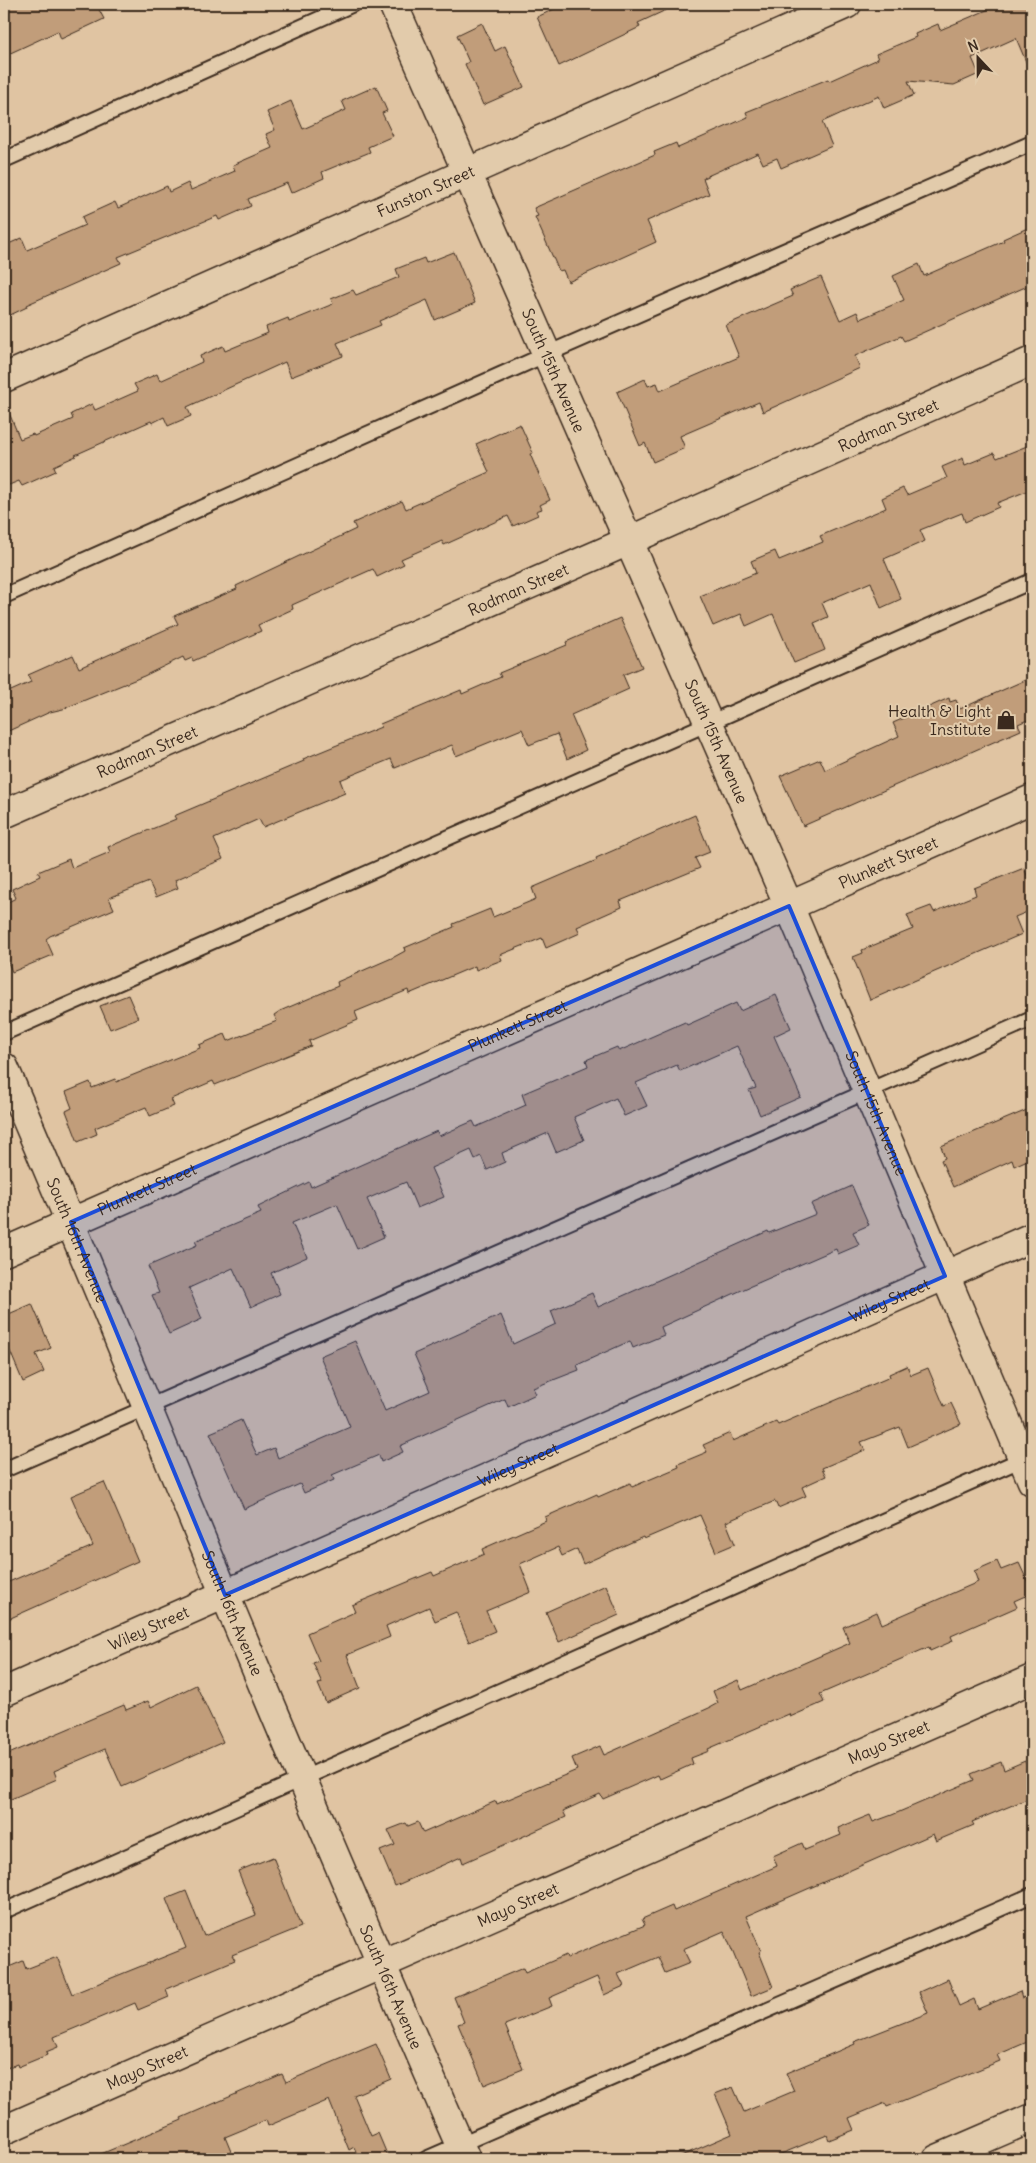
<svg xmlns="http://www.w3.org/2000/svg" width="1036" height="2163" viewBox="0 0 1036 2163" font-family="Delius,sans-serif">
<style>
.building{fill:#c19d7a;stroke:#3b2a1e}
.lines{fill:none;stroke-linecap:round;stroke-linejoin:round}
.lane-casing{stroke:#3b2a1e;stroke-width:18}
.street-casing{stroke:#3b2a1e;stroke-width:31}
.lane{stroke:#e2cbab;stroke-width:14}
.street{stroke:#e2cbab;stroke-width:28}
.marked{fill:#1d4ed8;fill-opacity:0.2;stroke:#1d4ed8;stroke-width:4;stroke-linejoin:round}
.labels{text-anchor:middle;stroke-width:4;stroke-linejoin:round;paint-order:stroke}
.street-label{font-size:16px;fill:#3b2a1e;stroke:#e2cbab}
.poi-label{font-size:16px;fill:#3b2a1e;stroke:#e2cbab;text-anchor:end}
</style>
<rect width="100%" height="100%" fill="#e0c4a2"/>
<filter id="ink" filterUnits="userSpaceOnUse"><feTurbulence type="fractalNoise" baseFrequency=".02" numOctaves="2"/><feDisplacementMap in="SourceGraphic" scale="10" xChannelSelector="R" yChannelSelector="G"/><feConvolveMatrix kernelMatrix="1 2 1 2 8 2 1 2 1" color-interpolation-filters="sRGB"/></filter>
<g filter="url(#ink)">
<path class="building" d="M16,4H96L104,19L61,39L58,31L4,56V10Z
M565,4H679L638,23L640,27L559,66L537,17Z
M1001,4H1032V76L1016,38L972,58L979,74L954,85L908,81L914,95L884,108L879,96L822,122L832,146L781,168L777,158L763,164L758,153L703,178L709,194L647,221L656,242L568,282L563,270L559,271L535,217L538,216L534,208L655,155L654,152L676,143L678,148L748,117L746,112L828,79L829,81L878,59L876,54L916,37L915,34L938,24L940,30Z
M482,23L495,51L505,46L524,87L483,105L465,64L469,62L457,35Z
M376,86L387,111L382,113L393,136L368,147L370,152L322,172L324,178L291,193L287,183L248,199L251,206L219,220L217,216L118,257L121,263L26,305L27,307L4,318V246L22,238L27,250L85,225L82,217L115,202L118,208L167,186L169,192L188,183L191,190L235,171L233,165L272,148L266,134L275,130L267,112L291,101L303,129L346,110L342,101Z
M1032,226V284L904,341L901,336L855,356L860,368L763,412L759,402L680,436L685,448L653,462L645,443L640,446L617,392L645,379L648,386L657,383L660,391L739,357L726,325L793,296L790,290L821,277L840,320L857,312L860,319L904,300L893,276L919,264L924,276L1004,241L1003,239Z
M454,252L475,303L435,320L427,300L379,321L381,325L337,343L343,356L291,377L285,362L187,407L191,416L168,426L164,417L152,423L151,421L75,455L76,456L54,466L56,471L22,486L19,481L4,487V401L20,439L33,434L34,436L73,419L71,414L92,404L95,410L138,391L134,384L157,374L160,381L202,362L200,356L223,346L225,351L268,333L266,327L288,318L289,322L333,304L331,299L353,290L356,295L399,277L396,269L424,258L426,263Z
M520,424L533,453L530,454L550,500L540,505L542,509L536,511L538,515L513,526L508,516L444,545L442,541L401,559L404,564L377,577L373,569L292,605L293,609L258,625L261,631L193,661L192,658L185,661L183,657L144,676L63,709L50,712L4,733V694L31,682L28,675L73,655L79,668L178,624L174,616L237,589L236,586L356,529L353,523L402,501L406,509L489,472L476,444Z
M1032,444V489L997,503L999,507L965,522L962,513L920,530L925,541L884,559L901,599L881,608L871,582L822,603L828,617L814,623L825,650L794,663L773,614L746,626L741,614L713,626L700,596L756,573L751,561L775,551L779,560L823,542L820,536L886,508L882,498L903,488L907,495L947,478L942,467L963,458L965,465L994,453L997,458Z
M620,618L642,667L623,675L629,689L571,715L586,750L567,759L557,734L529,745L522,729L456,756L452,745L395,768L391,759L340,780L345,793L263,827L259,819L214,839L223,859L175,880L178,888L156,897L149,882L109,898L114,909L50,936L46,939L53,955L12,972L4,952V904L16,898L12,889L40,876L38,872L69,859L72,868L110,852L108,847L176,819L174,816L304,761L303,759L381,727L380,724L461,690L462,694L501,677L499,673L567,645L566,642Z
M1032,677V718L1018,724L1021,730L803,826L780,776L820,759L825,770L899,736L893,723L949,698L950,702L956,700L960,709Z
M695,815L710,852L695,858L700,868L620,901L622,907L577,927L580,933L546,948L542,938L500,955L502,960L476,970L475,966L409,994L408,990L355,1012L358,1020L309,1041L311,1046L215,1085L213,1081L171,1099L174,1106L150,1116L146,1107L95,1128L97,1134L78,1142L66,1111L72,1108L66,1092L90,1082L92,1088L115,1079L116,1082L200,1048L199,1045L225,1034L228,1041L277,1021L274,1015L280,1011L338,986L337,982L394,957L405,951L404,948L454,927L453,924L490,909L493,917L536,899L532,888L597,860L596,858Z
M1024,868L1032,887V910L1015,917L1022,934L870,1000L853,957L863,953L862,950L913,929L907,915L931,906L934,912L976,895L974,888Z
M128,995L138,1018L110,1029L100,1006Z
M776,995L791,1028L774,1036L801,1097L760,1115L749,1090L756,1088L737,1046L680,1071L677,1065L636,1083L647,1106L624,1116L616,1098L574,1117L584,1140L556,1152L548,1133L502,1153L505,1162L487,1170L481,1156L475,1159L471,1150L431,1168L444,1197L417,1208L406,1182L367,1199L384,1237L357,1249L337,1204L292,1223L307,1257L271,1273L280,1294L251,1307L233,1268L189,1288L202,1319L169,1334L152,1295L159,1293L148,1266L197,1245L195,1241L261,1213L258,1207L309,1182L311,1187L437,1131L439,1136L473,1121L476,1127L526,1105L522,1094L588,1066L586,1060L617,1047L619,1051L685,1022L687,1025L736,1003L740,1011Z
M1027,1110L1032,1123V1158L1014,1166L1012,1160L953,1187L941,1160L945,1158L941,1146Z
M852,1186L869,1225L853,1232L859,1245L838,1254L836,1249L744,1289L661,1327L664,1335L633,1348L630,1341L577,1365L579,1370L533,1388L536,1394L508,1407L505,1399L400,1446L403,1452L381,1462L379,1455L332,1475L334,1480L304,1493L300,1484L244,1509L210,1433L241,1420L257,1455L274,1448L278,1458L350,1427L320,1356L355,1341L385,1411L430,1391L414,1354L501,1315L513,1344L556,1324L551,1311L592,1293L598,1307L768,1231L769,1233L816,1214L811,1204Z
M32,1304L51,1348L36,1354L44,1372L23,1382L4,1337V1316Z
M907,1366L911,1375L928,1368L944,1406L951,1403L961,1424L908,1447L900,1427L861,1442L865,1450L822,1468L826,1476L802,1487L806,1496L778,1508L775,1501L726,1522L735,1544L716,1552L700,1515L644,1539L643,1537L583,1564L577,1549L562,1556L558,1547L520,1564L531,1592L486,1611L495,1631L469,1642L456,1612L435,1621L429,1607L386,1626L390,1637L347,1655L360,1688L326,1703L318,1684L322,1683L313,1663L319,1661L307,1633L355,1612L352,1605L432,1572L434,1576L484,1554L482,1549L546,1521L545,1517L597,1494L598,1497L630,1483L632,1487L679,1467L678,1464L707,1452L703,1445L730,1433L733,1441L776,1422L778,1425L890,1377L889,1374Z
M104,1482L138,1561L4,1621V1584L93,1546L71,1496Z
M997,1561L1001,1570L1019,1563L1032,1591V1593L1014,1601L1017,1607L951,1636L953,1641L930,1651L929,1647L820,1694L824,1702L790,1717L789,1714L708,1749L709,1751L691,1758L693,1764L660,1779L658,1775L603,1799L600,1794L563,1811L566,1817L513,1841L463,1863L461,1857L395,1886L380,1851L395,1845L388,1830L406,1823L408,1826L418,1822L423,1833L496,1801L497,1804L577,1770L572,1758L600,1746L604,1755L709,1708L718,1703L713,1691L738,1680L742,1690L850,1643L843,1627L877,1612L882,1624L978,1582L974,1571Z
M606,1585L619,1615L559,1642L546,1612Z
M196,1685L223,1742L122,1787L105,1749L54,1771L57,1779L4,1802V1756L124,1705L126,1710L148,1701L151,1707Z
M1025,1761L1032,1778V1797L972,1822L974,1825L936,1841L933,1834L746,1916L761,1951L759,1952L773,1987L751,1996L724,1931L683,1949L690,1963L665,1973L658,1957L618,1974L624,1986L604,1995L597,1977L549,1998L552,2006L505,2025L523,2069L484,2085L458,2024L464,2022L454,1997L523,1968L525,1973L566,1955L567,1958L645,1925L642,1919L672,1906L674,1911L777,1866L773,1856L802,1843L805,1850L841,1835L838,1828L870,1815L873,1822L892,1815L974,1780L971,1774L1001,1762L1004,1770Z
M273,1857L301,1927L232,1955L235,1960L166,1989L169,1997L138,2010L135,2003L54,2037L58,2047L46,2052L47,2055L18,2067L17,2064L4,2069V1969L23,1961L26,1969L57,1957L72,1994L186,1948L166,1899L186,1891L204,1936L256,1915L238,1871Z
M948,1979L959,2006L974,1999L978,2009L1020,1991L1022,1998L1032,1994V2040L997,2055L1000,2061L887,2107L885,2103L849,2118L854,2130L829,2140L827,2135L769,2159H674L732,2134L715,2094L733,2087L744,2112L794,2091L786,2073L855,2044L854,2042L928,2013L919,1992Z
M376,2044L391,2079L354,2095L371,2136L378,2133L389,2159H359L354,2147L349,2150L329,2100L268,2126L266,2120L225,2137L234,2159H89L182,2120L181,2118L282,2074L286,2082Z"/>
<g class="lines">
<defs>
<path id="lane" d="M4,160L353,4
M4,596L547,354L1032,143
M4,1033L1032,581
M4,1470L1032,1019
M4,1911L1027,1457
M426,2159L1032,1895"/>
<g id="street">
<path id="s1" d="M393,4L789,906L1032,1481"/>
<path id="s2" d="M4,378L847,4"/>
<path id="s3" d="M4,814L606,551L1032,361"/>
<path id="s4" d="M4,1067C80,1242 151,1419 225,1595C304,1784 384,1972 466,2159"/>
<path id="s5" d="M4,1252L1032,799"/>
<path id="s6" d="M4,1692L1032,1237"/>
<path id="s7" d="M4,2130L1032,1679"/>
<path d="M937,2159L1032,2118"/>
</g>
</defs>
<use href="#lane" class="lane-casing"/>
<use href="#street" class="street-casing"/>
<use href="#lane" class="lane"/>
<use href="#street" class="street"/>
</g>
</g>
<path class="marked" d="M789,906L945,1276L225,1595L71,1222Z"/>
<defs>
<symbol id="shop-bare" viewBox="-9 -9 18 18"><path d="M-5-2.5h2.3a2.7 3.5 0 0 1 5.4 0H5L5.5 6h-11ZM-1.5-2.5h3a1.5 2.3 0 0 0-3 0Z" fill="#3b2a1e" stroke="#e2cbab" stroke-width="2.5" paint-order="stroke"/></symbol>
</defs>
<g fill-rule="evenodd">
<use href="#shop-bare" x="992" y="706" width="28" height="28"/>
</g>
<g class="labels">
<g class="street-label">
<text dy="6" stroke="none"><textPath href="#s2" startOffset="461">Funston Street</textPath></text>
<text dy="6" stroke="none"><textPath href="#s1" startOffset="400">South 15th Avenue</textPath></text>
<text dy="6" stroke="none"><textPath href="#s3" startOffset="966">Rodman Street</textPath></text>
<text dy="6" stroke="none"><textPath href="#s3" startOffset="561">Rodman Street</textPath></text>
<text dy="6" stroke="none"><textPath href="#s1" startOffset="805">South 15th Avenue</textPath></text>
<text dy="6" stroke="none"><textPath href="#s3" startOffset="156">Rodman Street</textPath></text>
<text dy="6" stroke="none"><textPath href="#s5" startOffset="966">Plunkett Street</textPath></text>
<text dy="6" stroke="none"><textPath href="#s5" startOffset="561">Plunkett Street</textPath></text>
<text dy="6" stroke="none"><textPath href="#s1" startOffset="1210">South 15th Avenue</textPath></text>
<text dy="6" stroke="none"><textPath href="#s5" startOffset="156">Plunkett Street</textPath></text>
<text dy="6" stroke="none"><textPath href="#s4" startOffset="188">South 16th Avenue</textPath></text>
<text dy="6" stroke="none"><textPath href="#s6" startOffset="968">Wiley Street</textPath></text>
<text dy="6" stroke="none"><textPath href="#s6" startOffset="562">Wiley Street</textPath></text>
<text dy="6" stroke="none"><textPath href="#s4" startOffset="592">South 16th Avenue</textPath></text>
<text dy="6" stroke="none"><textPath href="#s6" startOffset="158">Wiley Street</textPath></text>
<text dy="6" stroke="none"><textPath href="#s7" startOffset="966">Mayo Street</textPath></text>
<text dy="6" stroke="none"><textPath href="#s7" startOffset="561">Mayo Street</textPath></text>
<text dy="6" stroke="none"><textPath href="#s4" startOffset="998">South 16th Avenue</textPath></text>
<text dy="6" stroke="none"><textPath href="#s7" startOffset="156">Mayo Street</textPath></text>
</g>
<g class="poi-label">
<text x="991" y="717">Health &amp; Light<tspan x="991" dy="18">Institute</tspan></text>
</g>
</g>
<rect width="1036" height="2163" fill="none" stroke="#e2cbab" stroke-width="20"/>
<rect x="10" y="10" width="1016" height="2143" fill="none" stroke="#3b2a1e" stroke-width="2" filter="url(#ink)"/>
<g transform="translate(978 58) rotate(338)" stroke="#e2cbab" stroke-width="4" paint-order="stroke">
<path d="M0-4L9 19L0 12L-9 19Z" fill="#3b2a1e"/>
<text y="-8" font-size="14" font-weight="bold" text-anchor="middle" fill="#3b2a1e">N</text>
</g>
</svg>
